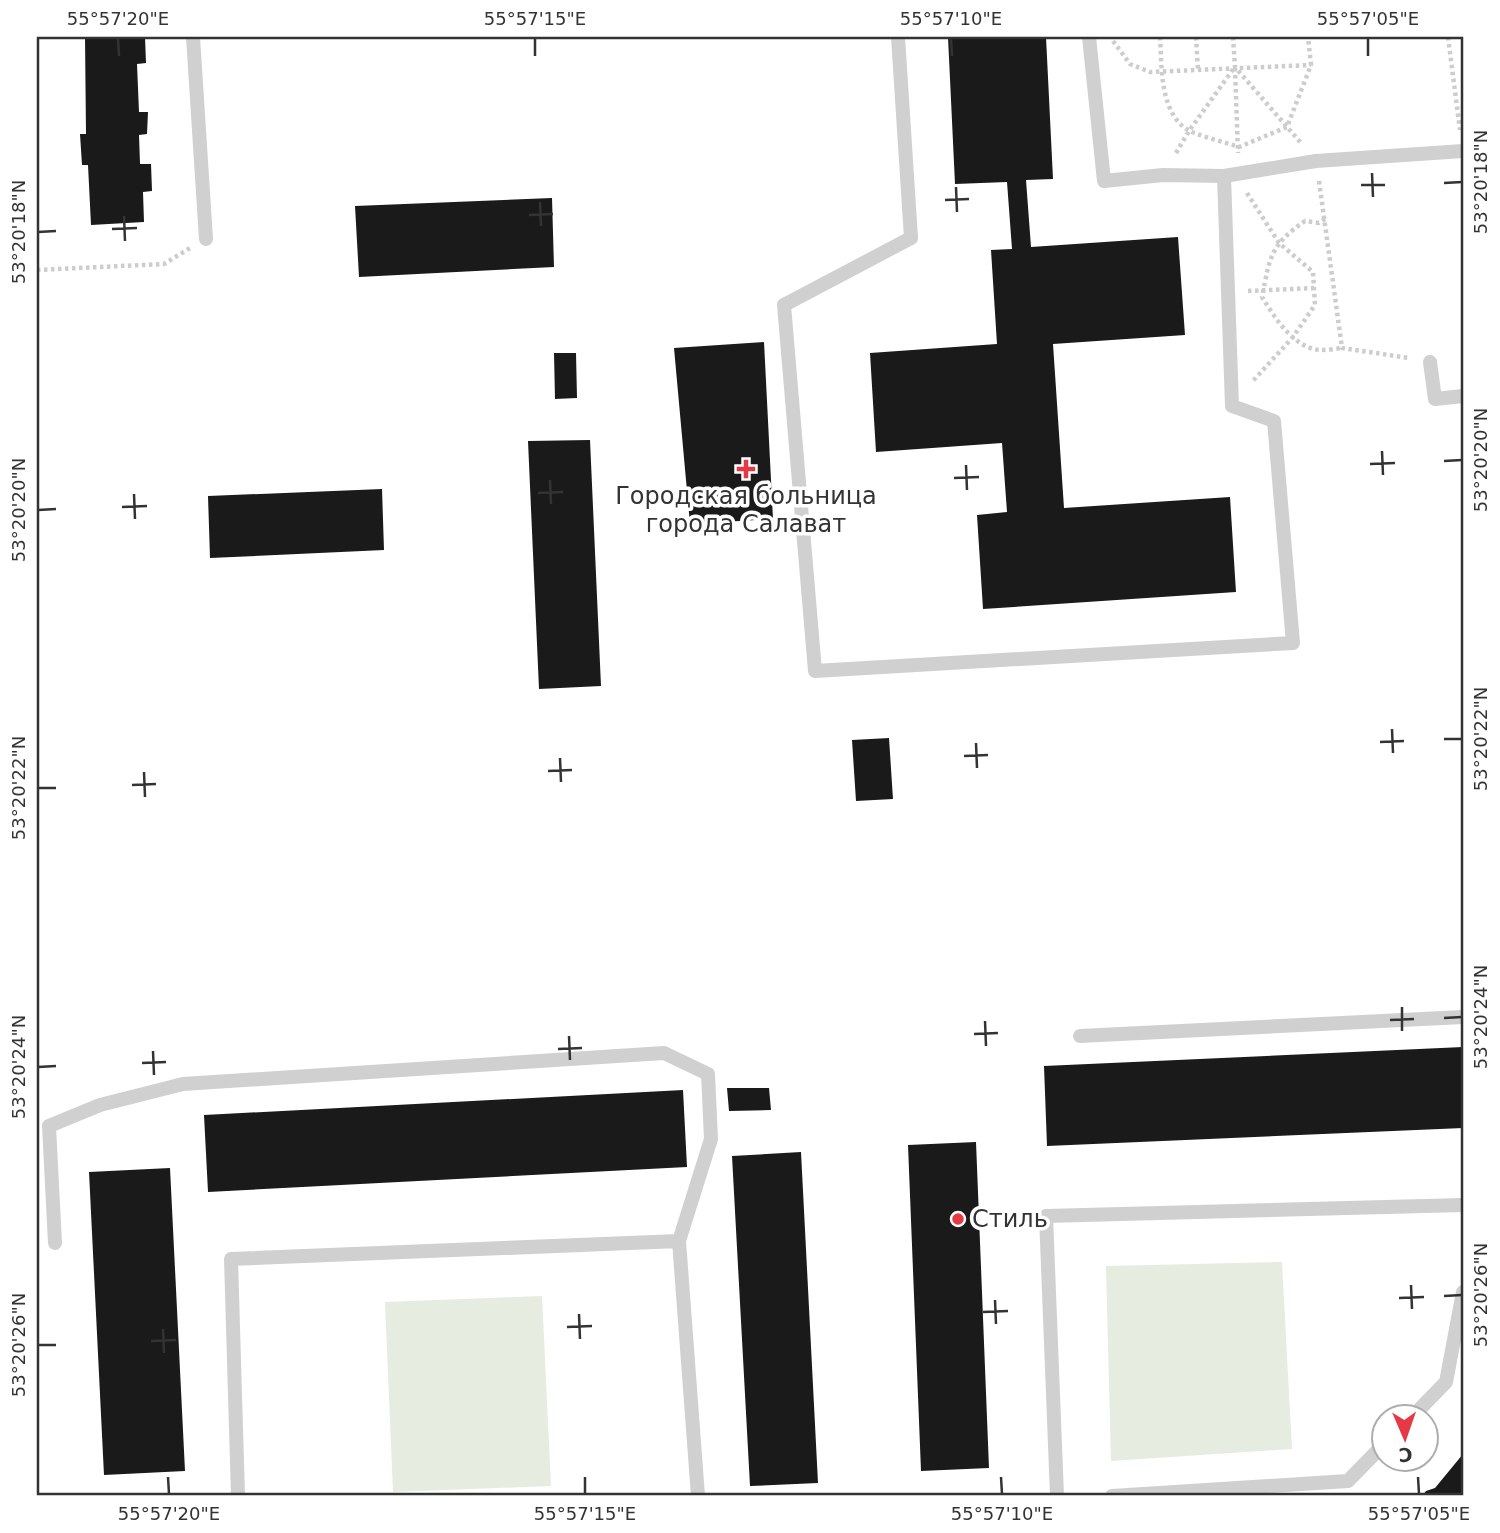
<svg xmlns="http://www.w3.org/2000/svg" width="1500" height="1533" viewBox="0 0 1500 1533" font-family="'DejaVu Sans',sans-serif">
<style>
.green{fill:#e6ecdf}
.building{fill:#1a1a1a}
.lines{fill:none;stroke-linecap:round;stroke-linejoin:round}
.path{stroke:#cdcdcd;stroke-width:4.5;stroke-dasharray:3.5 3.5;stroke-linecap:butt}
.lane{stroke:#d0d0d0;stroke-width:14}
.ticks{fill:none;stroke:#333;stroke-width:2.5}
.poi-dot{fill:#e63946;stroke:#fff;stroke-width:2.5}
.labels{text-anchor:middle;stroke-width:7;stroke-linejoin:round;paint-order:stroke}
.poi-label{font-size:24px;fill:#333;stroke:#fff}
.neatline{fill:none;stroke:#333;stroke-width:2.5}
.ticks-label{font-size:18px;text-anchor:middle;fill:#333}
</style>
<rect width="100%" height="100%" fill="#fff"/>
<path class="green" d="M1282,1262L1292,1449L1111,1461L1106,1266Z
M542,1296L551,1486L393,1492L385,1302Z"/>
<path class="building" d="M85,37H145L146,63L137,64L139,112H148L147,134L139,135L140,164H151L152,191L143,192L144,222L91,225L88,165H82L80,134H86Z
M948,37H1046L1053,179L1026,180L1031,247L1178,237L1185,335L1053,344L1064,508L1230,497L1236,592L983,609L977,515L1007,512L1002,443L876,452L870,353L997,344L991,250L1012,249L1007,182L955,184Z
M552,198L554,267L359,277L355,206Z
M764,342L773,519L690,524L674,348Z
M554,353H576L577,398L555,399Z
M590,440L601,686L539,689L528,441Z
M382,489L384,550L210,558L208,496Z
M889,738L893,799L856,801L852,740Z
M1463,1047V1128L1047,1146L1044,1066Z
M727,1088H769L771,1110L729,1111Z
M683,1090L687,1167L208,1192L204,1115Z
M976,1142L989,1468L921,1471L908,1145Z
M801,1152L818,1483L750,1486L732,1156Z
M170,1168L185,1471L104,1475L89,1172Z
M1463,1454V1496H1422L1426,1491L1435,1488Z"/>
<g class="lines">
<path class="path" d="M1160,37C1162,67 1159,117 1192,132C1207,138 1224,142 1239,147L1287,127L1311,65L1308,37
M1196,37L1198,70
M1233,37L1235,67L1301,143
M1448,37L1460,130
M1113,41L1130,64L1150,72L1311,65
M1235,68L1238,153
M1176,153L1189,131L1234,68
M1319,181L1342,348L1409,358
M1247,193L1279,243L1313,272L1315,305L1293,337L1252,382
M1325,219L1319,223L1305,221C1270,245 1270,257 1262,297C1275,318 1293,347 1319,350C1326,350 1335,349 1342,348
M37,270L164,264L190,248
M1248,291L1314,288"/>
<path class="lane" d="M193,37L206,239
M898,37L911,238L784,305L815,671L1293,643L1274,421L1232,406L1224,176
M1089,37L1104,181L1163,175L1224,176L1316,161L1463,151
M1430,362L1435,399L1463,396
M1080,1036L1463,1017
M55,1243L49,1126L100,1105L183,1084L664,1053L708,1074L711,1139L679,1241
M1411,1418L1446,1382L1463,1292
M238,1496L231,1259L679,1241L698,1496
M1057,1496L1046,1216L1463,1205
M1112,1496L1348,1481L1384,1444"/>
</g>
<path class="ticks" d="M118,38L119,56M535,38V56M951,38L952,56M1368,38V56M1372,173L1373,197M1444,183L1462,182M1361,185H1385M956,187L957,212M945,200L969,199M540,202L541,226M529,215L553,214M124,216L125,241M112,229L137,228M38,232L56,231M1382,451L1383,475M1444,461L1462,460M1370,464L1395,463M966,465L967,490M954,478L979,477M550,480L551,504M538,493L563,492M134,494L135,519M122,507L147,506M38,510L56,509M1392,729L1393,753M1444,739H1462M1380,742L1404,741M976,743L977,768M964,756L988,755M560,758L561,782M548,771L572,770M144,772L145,797M132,785L156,784M38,788H56M1402,1007V1031M1444,1018L1462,1017M1390,1020L1414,1019M985,1021L986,1046M974,1034L998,1033M569,1036L570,1060M558,1049L582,1048M153,1051L154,1075M142,1063L166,1062M38,1067L56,1066M1411,1285L1412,1309M1444,1296L1462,1295M1399,1298L1424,1297M995,1300L996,1324M983,1312L1008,1311M579,1314L580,1339M567,1327L592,1326M163,1329L164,1353M151,1341L176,1340M38,1345H56M168,1477L169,1494M585,1477V1494M1001,1477L1002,1494M1418,1477L1419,1494"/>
<g class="poi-dot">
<path d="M742.5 458.5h7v7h7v7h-7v7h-7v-7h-7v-7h7z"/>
<circle cx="958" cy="1219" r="7"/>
</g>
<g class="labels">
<g class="poi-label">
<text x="746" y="504">Городская больница<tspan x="746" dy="28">города Салават</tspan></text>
<text x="972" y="1227" text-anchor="start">Стиль</text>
</g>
</g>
<rect width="1500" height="1533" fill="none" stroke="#ffffff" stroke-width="77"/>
<g transform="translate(1405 1438) rotate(178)"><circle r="33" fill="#ffffff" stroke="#adadad" stroke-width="2"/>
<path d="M0-5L12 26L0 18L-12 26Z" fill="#e63946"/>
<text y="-10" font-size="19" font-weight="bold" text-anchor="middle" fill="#333333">С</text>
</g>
<rect x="38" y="38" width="1424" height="1456" class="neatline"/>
<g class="ticks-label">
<text x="118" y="25">55°57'20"E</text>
<text x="535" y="25">55°57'15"E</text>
<text x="951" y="25">55°57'10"E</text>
<text x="1368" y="25">55°57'05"E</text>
<text transform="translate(1481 182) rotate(-90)" y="6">53°20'18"N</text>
<text transform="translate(19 232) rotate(-90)" y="6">53°20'18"N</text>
<text transform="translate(1481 460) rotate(-90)" y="6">53°20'20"N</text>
<text transform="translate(19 510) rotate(-90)" y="6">53°20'20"N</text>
<text transform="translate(1481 739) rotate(-90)" y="6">53°20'22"N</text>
<text transform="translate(19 788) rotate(-90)" y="6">53°20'22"N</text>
<text transform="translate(1481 1017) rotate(-90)" y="6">53°20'24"N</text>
<text transform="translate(19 1067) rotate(-90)" y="6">53°20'24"N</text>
<text transform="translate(1481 1295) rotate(-90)" y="6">53°20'26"N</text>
<text transform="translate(19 1345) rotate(-90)" y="6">53°20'26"N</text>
<text x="169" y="1520">55°57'20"E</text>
<text x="585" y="1520">55°57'15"E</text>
<text x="1002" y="1520">55°57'10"E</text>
<text x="1419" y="1520">55°57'05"E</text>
</g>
</svg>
